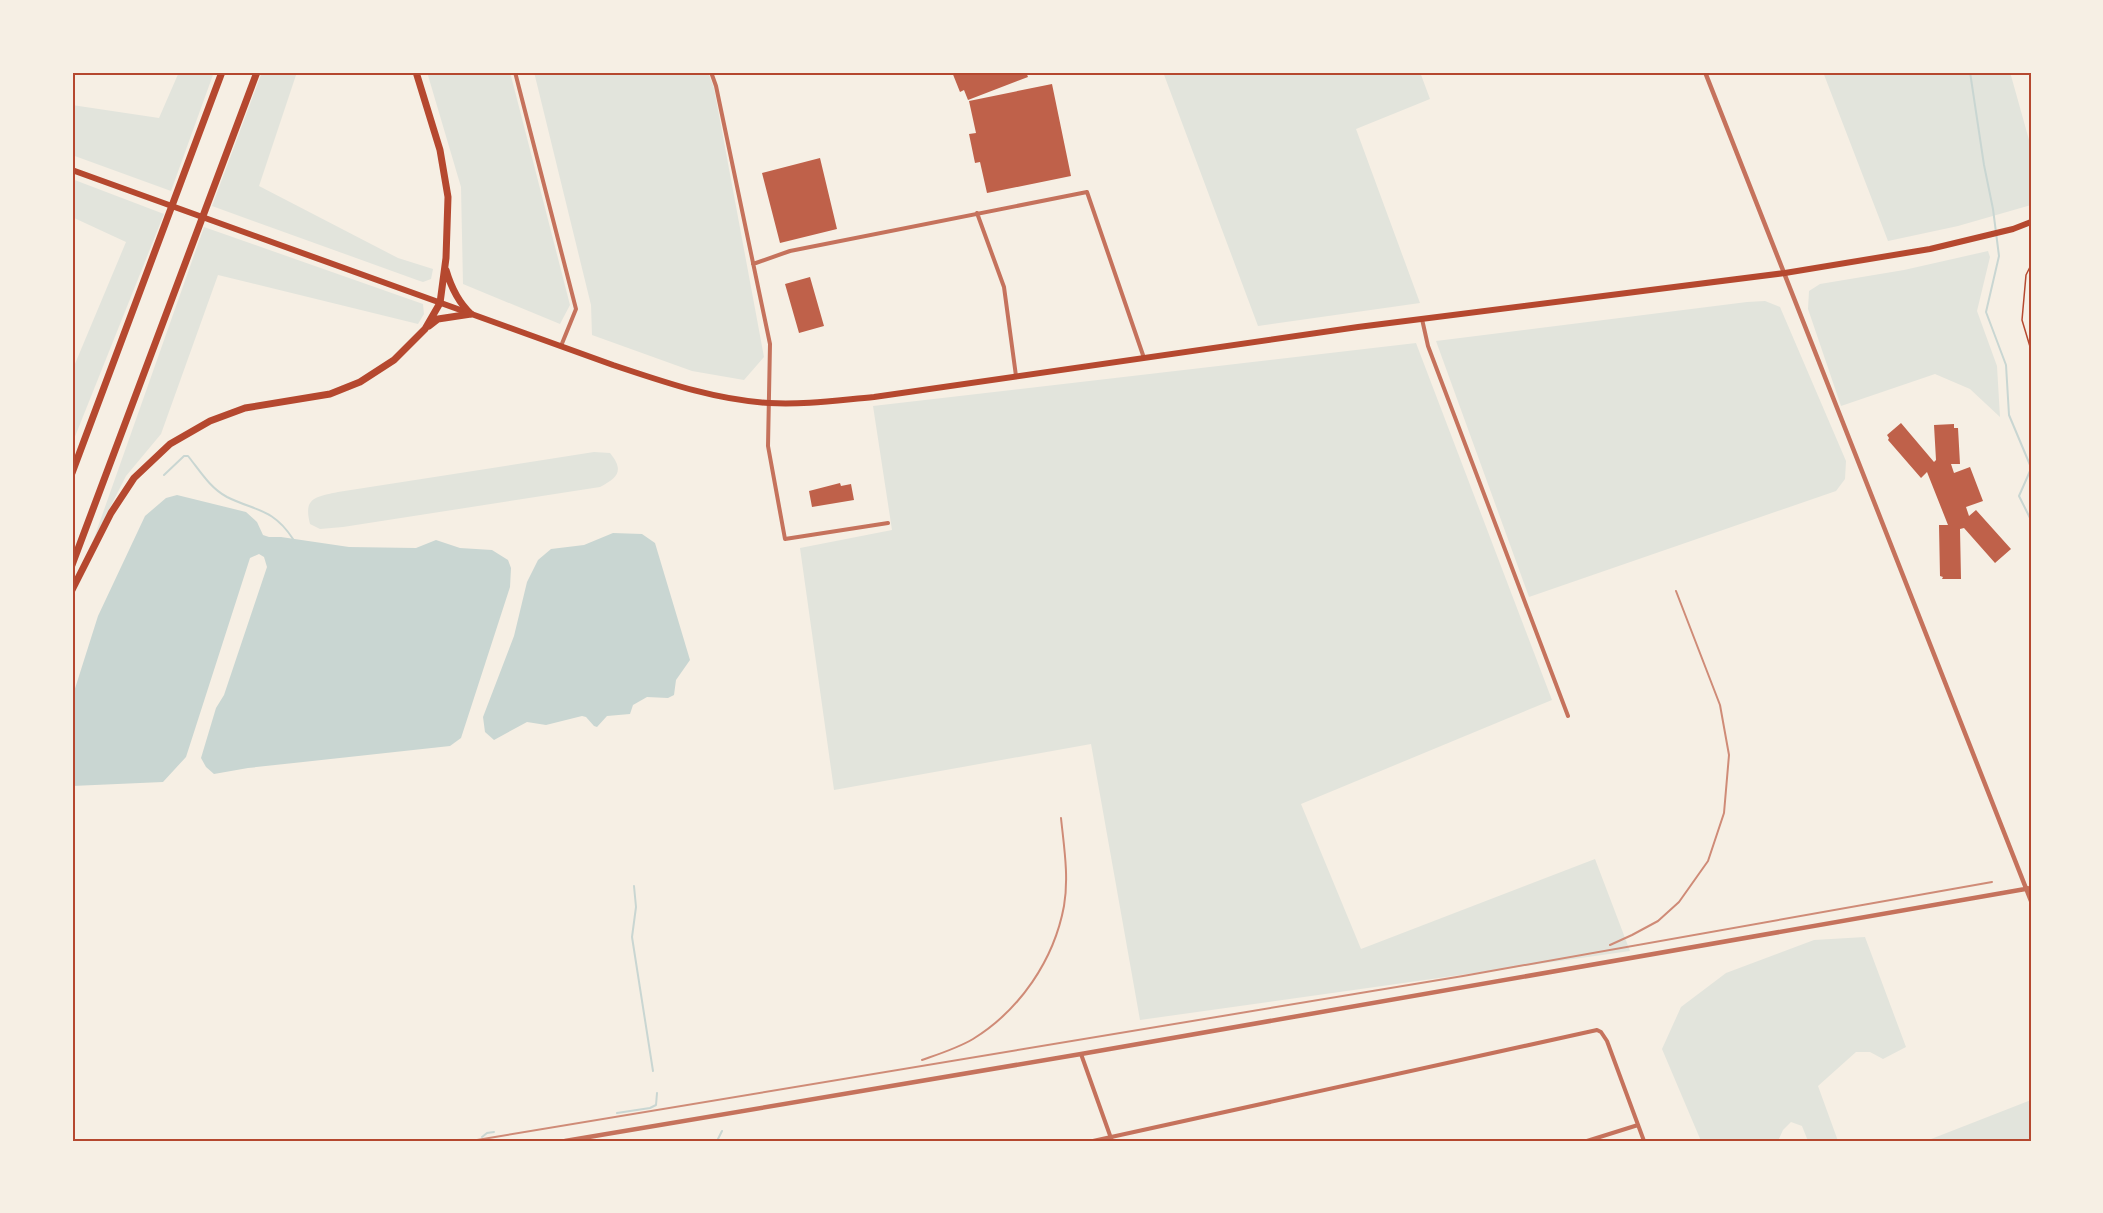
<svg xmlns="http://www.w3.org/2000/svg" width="2103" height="1213" viewBox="0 0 2103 1213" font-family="Rubik,sans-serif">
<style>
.green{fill:#e2e4dc}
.water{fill:#c9d6d2}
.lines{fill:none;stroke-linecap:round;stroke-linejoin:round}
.stream{stroke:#c9d6d2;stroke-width:2}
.building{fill:#bf614a}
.path{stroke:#b5482f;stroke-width:1.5}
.minor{stroke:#c5725c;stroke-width:4}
.tertiary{stroke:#c5725c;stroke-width:4.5}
.primary{stroke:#b5482f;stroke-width:6}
.motorway{stroke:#b5482f;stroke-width:7}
.rail{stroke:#cf8b77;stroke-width:2}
.neatline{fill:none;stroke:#b5482f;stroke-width:2}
</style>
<rect width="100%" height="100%" fill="#f6efe4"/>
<path class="green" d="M179,72H214L171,191L72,155V105L159,118Z
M262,72H297L259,186L398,258L433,269L431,279L423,282L417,280L212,206Z
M427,72H510L570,305L560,324L463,284L461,187Z
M534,72H708L714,88L764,357L744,380L692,371L592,335L591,305Z
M1163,72H1420L1430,99L1356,129L1420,303L1258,326Z
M1823,72H2010L2031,147V205L1958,226L1888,241Z
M72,179L164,214L72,444V371L126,242L72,217Z
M204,227L423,304L424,314L418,324L218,275L161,434L126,476L93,541Z
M1988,251L1990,257L1977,311L1997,366L2000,417L1970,389L1935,374L1841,406L1808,309L1809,291L1820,284L1904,270Z
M1765,301L1780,307L1846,461L1845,479L1836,491L1529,597L1436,341L1747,302Z
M1416,343L1552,700L1301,804L1361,949L1595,859L1630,951L1140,1020L1091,744L834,790L800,548L892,530L873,406Z
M594,452L610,453C625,471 617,478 600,487L343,527L320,529L310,524C303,497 316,497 338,492Z
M1865,937L1906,1047L1883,1059L1870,1052H1856L1818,1086L1838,1141H1808L1802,1126L1791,1122L1783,1130L1778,1141H1701L1662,1049L1681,1007L1726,973L1814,940Z
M2031,1100V1141H1926Z"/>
<path class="water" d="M177,495L246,512L257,522L263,535L269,537H281L349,547L416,548L436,540L460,548L492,550L508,560L511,568L510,587L461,738L450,746L248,768L214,774L206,767L201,758L216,708L224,695L267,567L264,557L259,554L250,558L186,757L163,782L72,786V698L98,616L145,516L166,498Z
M613,533L642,534L655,543L690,660L676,680L674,695L668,698L647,697L633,705L630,714L607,716L597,727L594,726L586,717L582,716L546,725L527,722L494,740L485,732L483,717L514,636L527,582L538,560L551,549L584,545Z"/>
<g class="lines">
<path class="stream" d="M1970,72L1984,165L1993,209L1999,256L1986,312L2006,365L2009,415L2030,465V471L2019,496L2031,520
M164,475L184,456H188C200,471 210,488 227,497C255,511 273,508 293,539
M634,886L636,907L632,937L653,1071
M617,1113L650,1108L656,1105L657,1093
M482,1137L487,1133L494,1132
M717,1141L722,1131"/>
</g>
<path class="building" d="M952,72H1026L1028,77L968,100L964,90L960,92Z
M1052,84L1071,176L987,193L980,162L975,163L969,134L976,133L969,101Z
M820,158L837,229L780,243L762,173Z
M810,277L824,326L799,333L785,284Z
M1901,423L1934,462L1936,460L1934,425L1954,424V428H1958L1960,464H1951L1954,473L1970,467L1983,501L1966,507L1969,516L1976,510L2011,549L1995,563L1964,528L1960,529L1961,579H1942L1943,577L1940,576L1939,525H1948L1927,472L1921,478L1888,440L1889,438L1887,435Z
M840,483L841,486L851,484L854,500L812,507L809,491Z"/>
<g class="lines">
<path class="path" d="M2031,265L2026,275L2022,320L2031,350"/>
<path class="minor" d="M515,72L576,309L561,346
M711,72L716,86L770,344L768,446L785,539L888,523
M977,213L1004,287L1016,376
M753,264L790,251L1087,192L1144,358
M1422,319L1428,346L1568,716
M1081,1054L1112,1141
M1093,1141L1597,1030L1601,1032L1607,1041L1644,1141
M1587,1141L1638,1125"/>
<path class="tertiary" d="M1705,72L2031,901
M565,1141L1081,1054L2031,888"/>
<path class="primary" d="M72,170L613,365C664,382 715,400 769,403C804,405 839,400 874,397L1358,327L1785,273L1930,249L2013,229L2031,222"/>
<path class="motorway" d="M446,270C451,287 458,302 471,314
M429,326L438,319L471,314
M72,473L222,72
M72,565L257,72
M72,590L111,513L134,478L170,444L210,421L245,408L330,394L360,382L394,360L425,329L440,303L446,258L448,197L440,150L416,72"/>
<path class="rail" d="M1610,945L1632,935L1658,921L1679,902L1708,861L1724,813L1729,755L1720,705L1676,591
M922,1060C939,1054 958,1048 973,1039C1020,1010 1054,960 1064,906C1069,877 1064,847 1061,818
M471,1141L1463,976L1992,882"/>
</g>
<rect width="2103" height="1213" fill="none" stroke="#f6efe4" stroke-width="147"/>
<rect x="74" y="74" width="1956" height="1066" class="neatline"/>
</svg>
